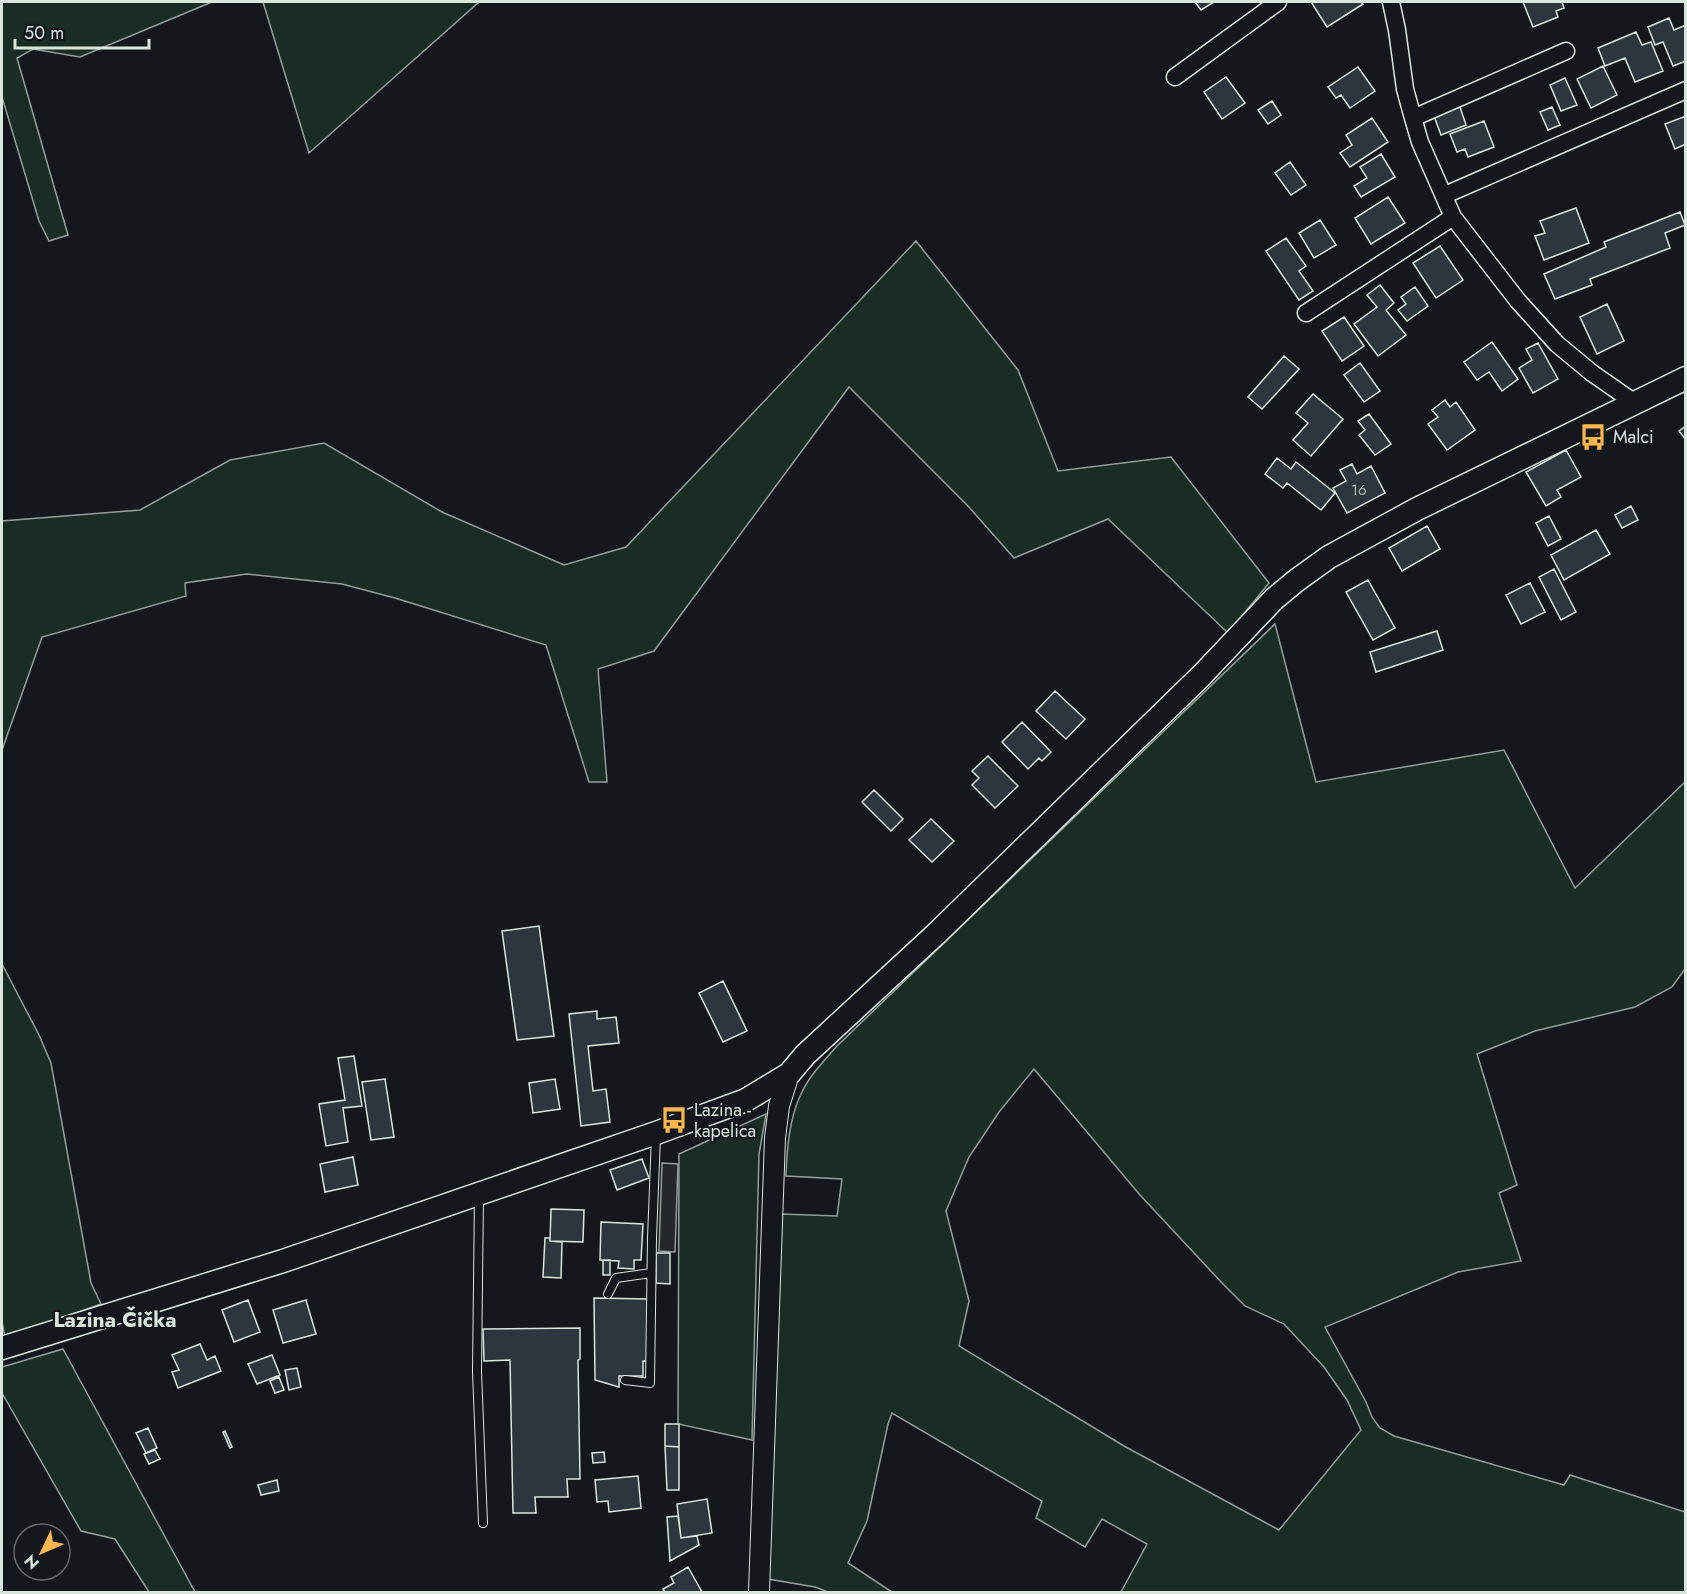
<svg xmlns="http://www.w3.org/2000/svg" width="1687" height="1594" viewBox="0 0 1687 1594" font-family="Jost,sans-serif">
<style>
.green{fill:#1a2d24;stroke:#939e99;stroke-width:1.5;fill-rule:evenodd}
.parking{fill:#24282b;stroke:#939e99;stroke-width:1.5}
.building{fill:#2c363c;stroke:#d8e6dc;stroke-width:1.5}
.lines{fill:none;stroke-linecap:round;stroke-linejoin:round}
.service-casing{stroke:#d8e6dc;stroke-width:10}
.minor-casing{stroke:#d8e6dc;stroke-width:19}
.tertiary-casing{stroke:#d8e6dc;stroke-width:22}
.secondary-casing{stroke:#d8e6dc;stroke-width:25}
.service{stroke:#14181c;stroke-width:8}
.minor{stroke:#14181c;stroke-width:16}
.tertiary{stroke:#14181c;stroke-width:20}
.secondary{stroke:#14181c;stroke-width:22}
.labels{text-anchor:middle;stroke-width:4.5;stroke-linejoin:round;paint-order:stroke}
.number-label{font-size:15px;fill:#adbab4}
.poi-label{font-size:18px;fill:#d8e6dc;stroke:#14181c;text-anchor:start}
.quarter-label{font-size:21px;font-weight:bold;fill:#d8e6dc;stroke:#14181c}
</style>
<rect width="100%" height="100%" fill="#14181c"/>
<path class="green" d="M2,2H212L80,57L33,49L17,58L68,235L49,241L39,221L2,97Z
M263,2H479L309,153Z
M916,241L1018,370L1058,471L1171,457L1269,583L1228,633L1108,519L1014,558L968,506L849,387L654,651L598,669L607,782H589L546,645L395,598L342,584L247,574L185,583L186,596L42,637L2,750V521L140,510L230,460L324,443L442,512L564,565L626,547Z
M1275,624L1316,782L1504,750L1575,888L1685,782V969L1672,987L1635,1007L1535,1031L1477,1054L1517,1185L1499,1193L1521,1261L1458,1272L1325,1327L1366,1402L1372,1417L1380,1428L1394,1436L1564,1485L1570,1475L1685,1512V1592H1121L1147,1544L1102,1519L1085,1547L1036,1518L1042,1501L892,1413L888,1424L867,1521L848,1563L892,1592H828L815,1587L768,1579L781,1214L837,1216L842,1179L786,1176C787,1149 789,1119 801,1094C809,1076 824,1061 837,1046ZM1034,1069L1140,1195L1223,1284L1245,1306L1284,1324L1324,1367L1347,1400L1361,1430L1279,1530L1124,1446L959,1346L969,1301L946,1211L969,1157L999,1112Z
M2,964L39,1035L51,1063L91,1283L101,1304L5,1338L2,1321Z
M766,1114L759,1154L752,1440L678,1424L679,1154Z
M63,1349L195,1592H149L115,1539L81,1531L2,1393V1367Z"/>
<path class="parking" d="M662,1163L678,1164L675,1252L659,1251Z"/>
<path class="building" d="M1195,2H1214L1201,10Z
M1311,2H1361L1363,4L1327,27Z
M1523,2H1562L1564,8L1556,11L1558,17L1533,27Z
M1669,18L1674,30L1686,25V61L1673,66L1663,42L1655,45L1648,27Z
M1636,32L1642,45L1651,42L1663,71L1635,82L1625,58L1605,66L1598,48Z
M1603,66L1617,95L1591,108L1577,79Z
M1358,67L1375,91L1350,108L1341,95L1336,98L1328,87Z
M1226,77L1245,103L1222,119L1204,92Z
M1565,78L1577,105L1561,111L1550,85Z
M1272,101L1281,115L1268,124L1258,110Z
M1460,107L1466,125L1441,135L1434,116Z
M1552,107L1560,125L1548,130L1540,112Z
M1686,116V144L1675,149L1665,124Z
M1372,118L1388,142L1350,167L1340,153L1352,145L1346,135Z
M1484,121L1494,147L1468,157L1465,149L1457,152L1450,134Z
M1381,154L1395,177L1361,197L1354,186L1367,178L1360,167Z
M1290,162L1306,185L1291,195L1275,173Z
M1388,197L1405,223L1371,244L1355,218Z
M1576,208L1589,243L1544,260L1535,236L1545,233L1540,221Z
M1680,212L1685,225L1665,233L1670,248L1590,279L1592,285L1555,299L1544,274L1606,247L1604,242Z
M1320,220L1336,245L1314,258L1299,233Z
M1286,238L1306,266L1299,271L1313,291L1299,300L1266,251Z
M1440,246L1463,280L1436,298L1413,263Z
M1380,285L1394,303L1386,310L1406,335L1378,356L1354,324L1377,307L1367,295Z
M1415,287L1428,306L1407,321L1398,310L1406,304L1401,297Z
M1607,304L1624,341L1597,354L1580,317Z
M1344,317L1364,346L1342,361L1322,331Z
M1492,342L1518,379L1502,391L1489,372L1477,380L1464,362Z
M1538,343L1558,379L1533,393L1519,368L1532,360L1526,349Z
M1284,356L1299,369L1262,409L1248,397Z
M1360,363L1380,391L1364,402L1344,375Z
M1313,394L1343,419L1311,456L1293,440L1308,423L1296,413Z
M1445,400L1450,407L1456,402L1475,430L1447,450L1428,424L1438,417L1432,410Z
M1369,414L1391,444L1375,455L1359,435L1365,430L1358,421Z
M1686,426V440L1679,431Z
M1566,450L1581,477L1557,490L1561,497L1546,506L1526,472Z
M1277,458L1291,469L1296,462L1335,493L1321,510L1287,483L1283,488L1265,474Z
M1352,464L1357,474L1371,466L1385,493L1347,513L1333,488L1346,481L1340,470Z
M1631,506L1638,520L1622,528L1615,515Z
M1549,516L1561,539L1548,546L1536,523Z
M1427,526L1440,549L1402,571L1389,548Z
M1596,530L1610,554L1564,580L1551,555Z
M1554,569L1576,612L1561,620L1539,577Z
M1368,580L1395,628L1373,640L1346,592Z
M1530,583L1545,612L1521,624L1506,595Z
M1437,631L1443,650L1376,672L1370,652Z
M1055,691L1085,719L1066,739L1036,711Z
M1022,722L1051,752L1042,761L1039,758L1028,769L1002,742Z
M988,756L1018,786L995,808L972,785L979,778L972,771Z
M874,790L903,819L891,831L862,802Z
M931,819L954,841L932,862L909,840Z
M539,926L554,1036L517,1040L502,931Z
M723,981L747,1031L723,1042L699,993Z
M597,1011V1019L616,1017L619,1043L588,1046L593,1091L606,1089L610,1122L581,1126L569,1014Z
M354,1056L362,1106L343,1108L348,1142L326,1146L319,1104L345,1100L338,1058Z
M385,1079L394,1137L371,1140L362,1082Z
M555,1079L560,1109L533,1113L529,1083Z
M353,1157L358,1185L325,1192L320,1164Z
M642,1159L649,1178L617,1190L610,1170Z
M551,1209L584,1210L583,1242L550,1241Z
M601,1222L643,1224L641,1260H634V1269L618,1268L619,1261L600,1260Z
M545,1238H550V1241L562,1242L561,1278L543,1277Z
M656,1253H670V1284L656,1283Z
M603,1260H610V1275H603Z
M594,1298L648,1299L649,1361H643V1376H619V1387L595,1380Z
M248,1300L260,1332L234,1342L222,1310Z
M306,1300L316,1334L283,1343L273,1310Z
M580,1328V1359L578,1360L580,1479H567L568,1497H535L536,1513H513L510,1360L484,1361L483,1329Z
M200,1344L207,1360L215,1356L221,1371L178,1388L172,1372L179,1370L172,1355Z
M272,1355L280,1375L257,1384L248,1364Z
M297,1368L301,1387L289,1390L285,1370Z
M279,1377L284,1390L275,1393L270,1381Z
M665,1424H679V1447L665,1446Z
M148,1428L157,1448L146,1453L136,1433Z
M225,1431L232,1447L230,1448L223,1432Z
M665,1446L679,1447V1490H667Z
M155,1450L160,1459L149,1464L144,1454Z
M604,1452L605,1462L593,1463L592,1453Z
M638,1476L641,1508L609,1512L608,1501L597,1502L595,1480Z
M277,1480L279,1491L261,1495L258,1485Z
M707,1499L712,1533L681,1538L677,1504Z
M678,1516L681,1538L697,1536L699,1545L670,1561L667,1517Z
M688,1567L702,1592H665L663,1589L674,1583L671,1577Z"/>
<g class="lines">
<defs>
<path id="service" d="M479,1194L477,1372L483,1523
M608,1294L616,1278L651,1273
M625,1380L650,1383L652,1238L656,1136"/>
<path id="minor" d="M1391,2L1397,30L1405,89L1413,118L1420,142L1453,217L1518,301L1557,344L1592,373L1635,403
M1175,77L1278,2
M1413,118L1566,51
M1445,195L1686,90
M1306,313L1453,217"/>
<path id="tertiary" d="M759,1592L775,1138L779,1106L789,1074"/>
<path id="secondary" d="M2,1348L283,1261L659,1132L746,1100L789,1074L805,1055L936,934L1201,676L1274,599L1297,580L1329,557L1417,509L1686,378"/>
</defs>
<use href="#service" class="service-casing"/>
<use href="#minor" class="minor-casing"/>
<use href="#tertiary" class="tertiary-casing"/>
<use href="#secondary" class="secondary-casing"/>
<use href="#service" class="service"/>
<use href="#minor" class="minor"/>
<use href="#tertiary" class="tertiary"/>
<use href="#secondary" class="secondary"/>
</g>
<defs>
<symbol id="bus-bare" viewBox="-9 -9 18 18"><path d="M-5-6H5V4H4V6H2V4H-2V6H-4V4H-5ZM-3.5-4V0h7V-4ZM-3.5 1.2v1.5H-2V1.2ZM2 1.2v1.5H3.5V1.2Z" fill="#ffb74d" stroke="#14181c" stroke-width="2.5" paint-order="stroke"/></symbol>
</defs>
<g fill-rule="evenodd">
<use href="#bus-bare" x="1574" y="418" width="38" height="38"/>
<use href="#bus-bare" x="655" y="1101" width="38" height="38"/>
</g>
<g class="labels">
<g class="number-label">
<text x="1359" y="495">16</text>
</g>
<g class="poi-label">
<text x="1613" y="443">Malci</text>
<text x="694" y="1116">Lazina -<tspan x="694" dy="21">kapelica</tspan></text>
</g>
<g class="quarter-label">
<text x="115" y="1327">Lazina Čička</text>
</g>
</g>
<rect width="1687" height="1594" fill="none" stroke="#d8e6dc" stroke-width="6"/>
<g transform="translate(42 1552) rotate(226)"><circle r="28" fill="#14181c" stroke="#626a69" stroke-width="1.5"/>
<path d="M0-4.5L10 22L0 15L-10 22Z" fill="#ffb74d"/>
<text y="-9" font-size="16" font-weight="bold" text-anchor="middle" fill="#d8e6dc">N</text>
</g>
<path d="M15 39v9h134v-9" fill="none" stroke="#d8e6dc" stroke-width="3"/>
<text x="24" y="39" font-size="18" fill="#d8e6dc" stroke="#14181c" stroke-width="4.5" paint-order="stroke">50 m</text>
</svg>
